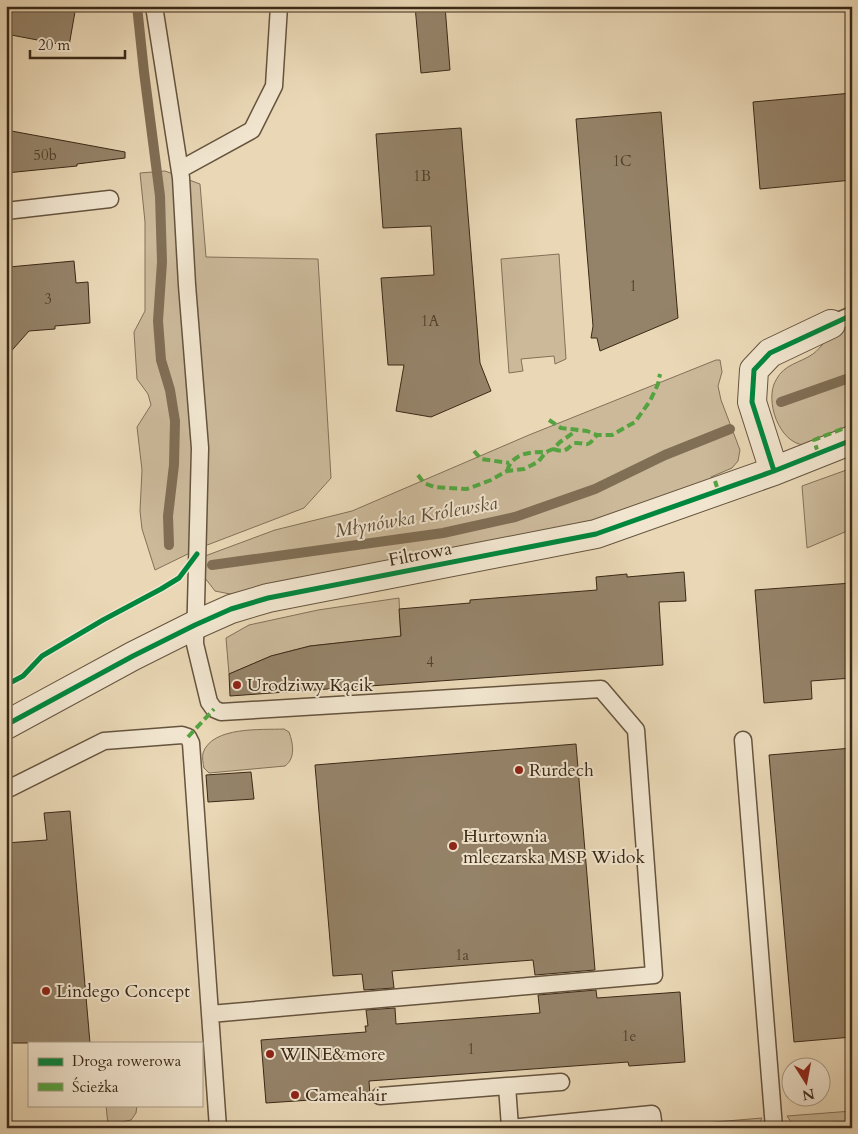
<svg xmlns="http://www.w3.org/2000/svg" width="858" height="1134" viewBox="0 0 858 1134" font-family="Cardo,serif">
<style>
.green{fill:#cbb99a;stroke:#827158}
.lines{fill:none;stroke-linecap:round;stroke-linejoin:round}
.stream{stroke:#806e55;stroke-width:10}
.building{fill:#958369;stroke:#3a2917}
.lane-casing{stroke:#66543e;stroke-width:19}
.street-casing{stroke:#66543e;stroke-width:30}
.lane{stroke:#f1e5cf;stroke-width:16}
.street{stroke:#f1e5cf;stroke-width:28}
.quiet{stroke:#54a340;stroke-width:4;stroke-dasharray:8 4;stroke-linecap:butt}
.cycleway-casing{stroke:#f1e5cf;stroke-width:8}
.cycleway{stroke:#00873e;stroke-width:5}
.poi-dot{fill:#8f2418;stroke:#f1e5cf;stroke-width:2}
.labels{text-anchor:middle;stroke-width:4;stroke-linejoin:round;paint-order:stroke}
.number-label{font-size:15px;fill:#51402c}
.street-label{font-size:18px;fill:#3a2917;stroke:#f1e5cf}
.poi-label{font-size:18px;fill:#3a2917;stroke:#f1e5cf;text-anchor:start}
.water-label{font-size:19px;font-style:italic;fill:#5d4c36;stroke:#f1e5cf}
</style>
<rect width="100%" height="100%" fill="#e9d7b5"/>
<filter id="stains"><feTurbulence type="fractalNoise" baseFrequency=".004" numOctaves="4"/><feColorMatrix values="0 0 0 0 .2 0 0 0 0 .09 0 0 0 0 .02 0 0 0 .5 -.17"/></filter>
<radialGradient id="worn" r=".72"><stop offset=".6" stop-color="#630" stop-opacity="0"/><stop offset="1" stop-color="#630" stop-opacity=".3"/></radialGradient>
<path class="green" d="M165,171L200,184L206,257L318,259L331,478L304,508L202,547L155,570L142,529L140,511L142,470L137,427L151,405L148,394L137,379L134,332L145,311V222L140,173Z
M559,254L566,359L555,364L554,356L521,359L523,371L509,373L501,259Z
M852,324V430C841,434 814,445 804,445C779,443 764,400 776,380C784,364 800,363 813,354C822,347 828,336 838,330C842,328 847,326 852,324Z
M716,360H720L722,372L718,386L721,400L740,450L738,461L732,468L711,477L713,485L592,523L230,594L215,591L205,578V556L275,530L352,511L529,435Z
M852,468V529L807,548L802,486Z
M399,598L401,646L375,639L310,646L271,656L229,674L226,638L249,625L318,610Z
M284,729L289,732C293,743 296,758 285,766L209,773L204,768C203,764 202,757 203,753C212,726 262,730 284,729Z
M106,1105H137L136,1113L131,1120L108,1125Z
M852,1111V1121L793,1125L787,1116Z
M762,1118L757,1128H670L668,1126Z"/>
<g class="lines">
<path class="stream" d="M137,6L144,72L160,196L162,262L158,321L161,360L170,390L175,421L174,465L168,516L169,545
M781,402L852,377
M212,565L443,533L515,517L595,489L665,455L730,429"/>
</g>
<path class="building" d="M6,6H76L69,46L6,34Z
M415,6H445L450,70L421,73Z
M852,93V180L760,189L753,102Z
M661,112L678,318L600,351L597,338H591L593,326L576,119Z
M461,128L480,363L491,391L431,417L396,411L404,365H388L381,278L434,275L431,226L383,228L376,134Z
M6,130L125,152V158L77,164V166L6,173Z
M74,261L76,283L88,282L90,323L55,326V329L29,331L6,357V289H11L9,267Z
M684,572L686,601L659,602L663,665L230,696L229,674L271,656L310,646L401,636L399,609L470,603V600L597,590L596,577L627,574V577Z
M852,583V678L811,681L812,699L764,703L755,590Z
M576,744L595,970L535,975L533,960L392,971L394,988L364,990L362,974L333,976L315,765Z
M852,748V1037L794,1042L769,755Z
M251,772L254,799L208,802L206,775Z
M70,811L90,1043H6V843L47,840L44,813Z
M596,990L597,998L680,992L685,1062L629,1066L628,1062L369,1081L370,1096L266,1103L261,1040L366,1032L365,1026H368L366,1010L395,1008L396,1024L540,1013L538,995Z"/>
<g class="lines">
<defs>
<path id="lane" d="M154,6L181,178L187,285L200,448L195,644L209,702L214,709L221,712L601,689L636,730L654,975L210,1014
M181,169L252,130L274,86L279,6
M6,211L110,199
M831,324L852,315
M743,740L774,1128
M6,790L104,741L182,735L188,737L191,743L218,1128
M507,1086L561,1082
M380,1096L507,1086L510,1127
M510,1128L652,1114L654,1128"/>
<path id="street" d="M774,471L752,402L754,370L770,353L831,324
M6,725L133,656L195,625L231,609L268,598L596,534L774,471L852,440"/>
</defs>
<use href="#lane" class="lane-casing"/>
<use href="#street" class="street-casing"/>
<use href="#lane" class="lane"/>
<use href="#street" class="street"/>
<path class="quiet" d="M549,420L561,428L587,431L597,435H612L635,422L650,401L658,384L660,374
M553,449C565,453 566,450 574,443C589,442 585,450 597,435
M474,451L481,459L509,463
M818,453L814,440L852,425
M507,471C513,452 531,452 548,452
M418,475L424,483L434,487L467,489L491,480L507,471L524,469L538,462L546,452L553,449L560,442L576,431
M715,481L718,490
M188,737L214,709"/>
<defs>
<path id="cycleway" d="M774,471L752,402L754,370L770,353L852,315
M6,685L23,676L42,656L103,620L161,589L179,578L197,554
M6,725L133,656L195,625L231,609L268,598L596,534L774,471L852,440"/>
</defs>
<use href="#cycleway" class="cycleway-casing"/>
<use href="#cycleway" class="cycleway"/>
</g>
<g class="poi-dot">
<circle cx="237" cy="685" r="5"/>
<circle cx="519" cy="770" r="5"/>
<circle cx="453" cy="846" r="5"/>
<circle cx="46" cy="991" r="5"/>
<circle cx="270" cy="1054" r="5"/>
<circle cx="295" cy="1095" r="5"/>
</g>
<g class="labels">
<g class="number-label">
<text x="45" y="160">50b</text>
<text x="622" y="166">1C</text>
<text x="422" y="181">1B</text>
<text x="633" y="291">1</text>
<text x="48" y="304">3</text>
<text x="430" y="326">1A</text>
<text x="430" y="667">4</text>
<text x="462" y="960">1a</text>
<text x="629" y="1041">1e</text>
<text x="471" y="1054">1</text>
</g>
<g class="street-label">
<text transform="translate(420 554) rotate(-11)" y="6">Filtrowa</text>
</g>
<g class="poi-label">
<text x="247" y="691">Urodziwy Kącik</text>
<text x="529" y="776">Rurdech</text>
<text x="463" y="842">Hurtownia<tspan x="463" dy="21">mleczarska MSP Widok</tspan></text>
<text x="56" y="997">Lindego Concept</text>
<text x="280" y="1060">WINE&amp;more</text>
<text x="305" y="1101">Cameahair</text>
</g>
<g class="water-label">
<text transform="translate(416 516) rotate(-10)" y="7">Młynówka Królewska</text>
</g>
</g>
<rect width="858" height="1134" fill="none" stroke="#e9d7b5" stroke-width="25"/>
<rect x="8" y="8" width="843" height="1119" fill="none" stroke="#3a2917" stroke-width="2.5"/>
<rect x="12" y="12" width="833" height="1109" fill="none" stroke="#3a2917"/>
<rect x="28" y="1042" width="175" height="65" fill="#f1e5cf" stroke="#a89a85"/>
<rect x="38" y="1058" width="25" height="8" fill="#00873e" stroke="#a89a85"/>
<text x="72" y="1066" font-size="15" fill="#3a2917">Droga rowerowa</text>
<rect x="38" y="1083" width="25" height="8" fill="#54a340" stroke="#a89a85"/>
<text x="72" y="1092" font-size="15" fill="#3a2917">Ścieżka</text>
<g transform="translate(806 1082) rotate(169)"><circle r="24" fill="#f1e5cf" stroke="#a89a85"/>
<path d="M0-4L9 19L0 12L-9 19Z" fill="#8f2418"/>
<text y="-8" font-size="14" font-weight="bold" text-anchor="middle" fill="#3a2917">N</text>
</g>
<path d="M30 50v8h95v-8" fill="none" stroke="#3a2917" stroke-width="2.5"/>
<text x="38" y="50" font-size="15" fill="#3a2917" stroke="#f1e5cf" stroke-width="4" paint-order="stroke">20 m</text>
<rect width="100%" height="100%" filter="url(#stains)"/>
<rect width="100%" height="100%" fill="url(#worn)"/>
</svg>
